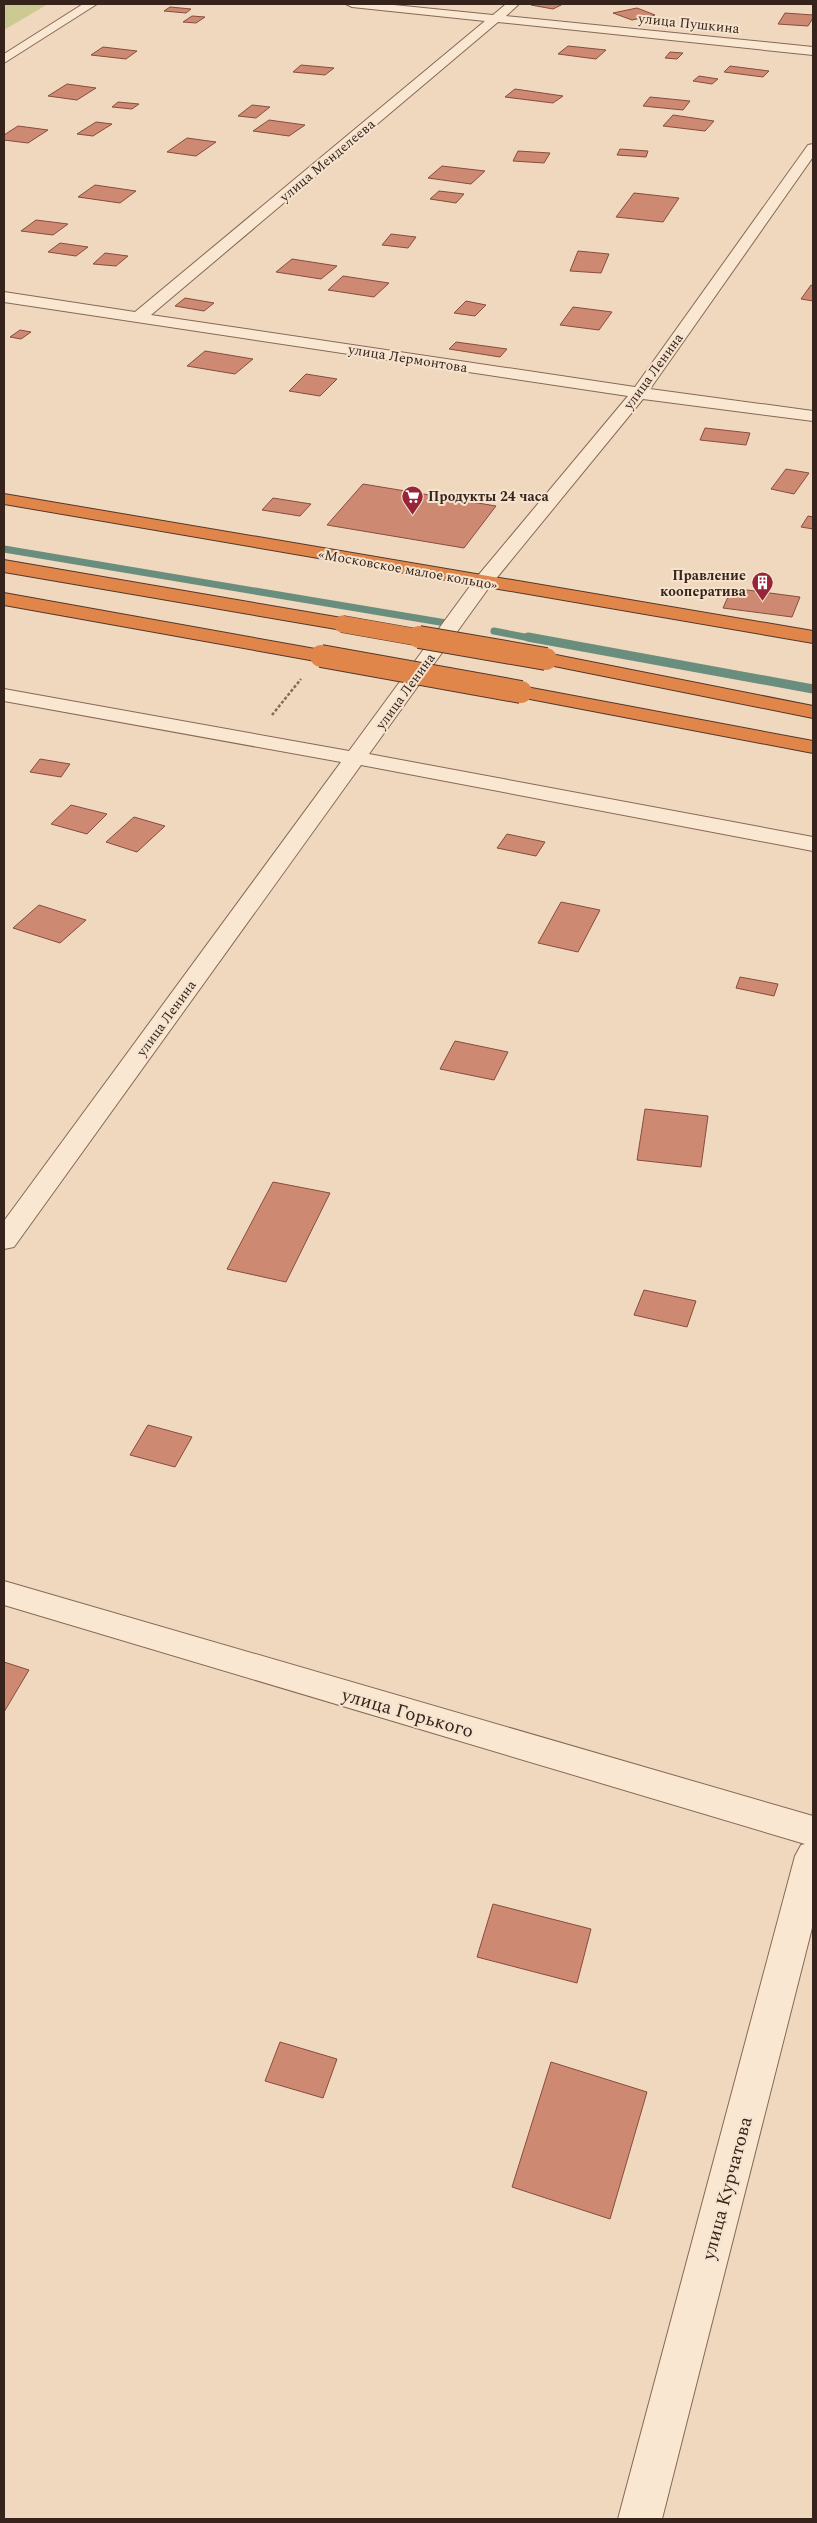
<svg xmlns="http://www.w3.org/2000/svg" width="817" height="2523" viewBox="0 0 817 2523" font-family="Spectral,serif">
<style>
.green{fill:#cdc992}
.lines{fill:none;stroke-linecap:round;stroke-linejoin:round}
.stream-far1{stroke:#698e7e;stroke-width:7}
.stream{stroke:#698e7e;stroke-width:9}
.building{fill:#ce8973;stroke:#874d3c}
.minor-casing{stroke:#876857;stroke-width:2}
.highway-casing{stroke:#54372b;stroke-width:2}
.path{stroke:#876857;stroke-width:2.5;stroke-dasharray:3 2;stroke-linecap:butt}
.minor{fill:#f9e7d1;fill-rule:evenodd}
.highway{fill:#e1864b;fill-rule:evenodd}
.highway-bridge-far1-casing{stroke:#54372b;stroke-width:18;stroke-linecap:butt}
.highway-bridge-casing{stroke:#54372b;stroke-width:24;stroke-linecap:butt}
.highway-bridge-far1{stroke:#e1864b;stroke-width:17}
.highway-bridge{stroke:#e1864b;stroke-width:22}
.labels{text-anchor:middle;stroke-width:4;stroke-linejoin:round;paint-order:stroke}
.far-street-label{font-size:14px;fill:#36241c;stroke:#f6e3ce}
.far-poi-label{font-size:14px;font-weight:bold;fill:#36241c;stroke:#f6e3ce;text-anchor:start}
.near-street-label{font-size:19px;fill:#36241c;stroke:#f6e3ce}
</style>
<rect width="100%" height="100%" fill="#efd8be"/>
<path class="green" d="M4,4H48L4,30Z"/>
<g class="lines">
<path class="stream-far1" d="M4,549L446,623
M494,631L535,639"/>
<path class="stream" d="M528,637L813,689"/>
</g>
<path class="building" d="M533,4H563L553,9L531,5Z
M170,7L191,9L186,13L164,11Z
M637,8L655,15L632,20L613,13Z
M785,13L813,15V18L808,26L778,24Z
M192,16L205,17L196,23L183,22Z
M568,46L606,50L596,59L558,54Z
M103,47L137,51L126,59L91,55Z
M670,52L683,53L677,59L665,58Z
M301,65L334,68L325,75L293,72Z
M730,66L769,71L763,77L724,72Z
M699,76L718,79L712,84L693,81Z
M67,84L96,88L77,100L48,96Z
M515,89L563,96L553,103L505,97Z
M650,97L690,101L683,110L643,106Z
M118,102L139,104L132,109L112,107Z
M252,105L270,107L256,118L238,116Z
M673,115L714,121L705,131L663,126Z
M269,120L305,125L289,136L253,131Z
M96,122L112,124L93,136L77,134Z
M18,126L48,130L28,143L4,140V135Z
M187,138L216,142L196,156L167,152Z
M620,149L648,151L646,157L617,155Z
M518,151L550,153L544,163L513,161Z
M442,166L485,171L471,184L428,178Z
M95,185L136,191L120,203L78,197Z
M439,191L464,194L456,203L430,199Z
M634,193L679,198L663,222L616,217Z
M36,220L68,224L53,235L21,231Z
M391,234L416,237L408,248L382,245Z
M60,243L88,247L76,256L48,252Z
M578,251L609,254L601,273L570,271Z
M105,253L128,256L116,266L93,264Z
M292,259L337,266L321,279L276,272Z
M343,276L389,283L374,297L328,290Z
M811,285L813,286V301L801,299Z
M185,298L214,303L204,311L175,306Z
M466,301L486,305L475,316L454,313Z
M573,307L612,312L599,330L560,325Z
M20,330L31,332L21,339L10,337Z
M456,342L507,349L500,357L449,349Z
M205,351L253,359L235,374L187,366Z
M306,374L337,379L320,396L289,391Z
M705,428L750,433L746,445L700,440Z
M786,469L809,473L794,494L771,489Z
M363,484L496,506L464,548L327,525Z
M273,498L311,504L300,516L262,510Z
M808,516L813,517V529L801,527Z
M732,588L800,597L792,617L723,608Z
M40,759L70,764L61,777L30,772Z
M71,805L107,814L87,834L51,824Z
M134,817L165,826L137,852L106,842Z
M507,834L545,842L536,856L497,848Z
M561,902L600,910L578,952L538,943Z
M39,905L86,920L60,943L13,928Z
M740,977L778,984L774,996L736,988Z
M455,1041L508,1052L494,1080L440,1069Z
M645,1109L708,1116L701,1167L637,1160Z
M273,1182L330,1193L286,1282L227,1269Z
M644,1290L696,1301L687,1327L634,1315Z
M148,1425L192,1437L175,1467L130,1455Z
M4,1662L29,1670L4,1712Z
M493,1904L591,1929L577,1983L477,1957Z
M280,2042L337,2059L323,2098L265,2081Z
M551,2062L647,2092L610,2219L512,2187Z"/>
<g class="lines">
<defs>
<path id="minor" d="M83,4H97L4,63V54Z
M346,4H384L493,15L506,4H519L506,16L813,47V55L498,22L151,315L635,387L808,145L813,144V157L650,389L813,411V421L643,399L490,586L369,754L813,837V851L361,765L14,1247L4,1249V1221L341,762L4,701V689L349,751L476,578L628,396L4,302V292L135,312L485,21L352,7Z
M4,1581L813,1816V1924L662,2519H618L795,1856L801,1845L805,1844L4,1605Z"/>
<path id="highway" d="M4,494L813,631V643L4,504Z
M4,560L342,618L349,620L352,624L349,628L342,630L4,572Z
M4,593L321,650L328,652L331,656L328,660L321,662L4,605Z
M546,653L813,706V718L539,663L536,659L539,655Z
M521,686L813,741V753L514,696L511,692L514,688Z"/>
</defs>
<use href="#minor" class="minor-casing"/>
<use href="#highway" class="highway-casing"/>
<path class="path" d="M272,715L301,679"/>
<use href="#minor" class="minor"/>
<use href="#highway" class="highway"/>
<defs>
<path id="highway-bridge-far1" d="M342,624L427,639"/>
<path id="highway-bridge" d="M419,637L546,659
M321,656L521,692"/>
</defs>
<use href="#highway-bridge-far1" class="highway-bridge-far1-casing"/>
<use href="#highway-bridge" class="highway-bridge-casing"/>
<use href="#highway-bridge-far1" class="highway-bridge-far1"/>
<use href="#highway-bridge" class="highway-bridge"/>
</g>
<defs>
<symbol id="supermarket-pin" viewBox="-11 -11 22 30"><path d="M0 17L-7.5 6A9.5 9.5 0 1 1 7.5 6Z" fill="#972539" stroke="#f6e3ce"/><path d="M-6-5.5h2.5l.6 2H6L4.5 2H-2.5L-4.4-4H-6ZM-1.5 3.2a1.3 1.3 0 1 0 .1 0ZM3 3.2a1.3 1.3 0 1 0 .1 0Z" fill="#fff"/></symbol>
<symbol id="building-pin" viewBox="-11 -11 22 30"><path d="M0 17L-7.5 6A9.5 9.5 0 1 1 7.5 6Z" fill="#972539" stroke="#f6e3ce"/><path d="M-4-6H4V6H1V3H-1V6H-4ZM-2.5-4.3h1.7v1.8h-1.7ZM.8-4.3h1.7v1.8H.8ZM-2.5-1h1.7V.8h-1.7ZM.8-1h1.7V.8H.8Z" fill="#fff"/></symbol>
</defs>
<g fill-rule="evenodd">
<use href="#supermarket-pin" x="400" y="484" width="25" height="34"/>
<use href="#building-pin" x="750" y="570" width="25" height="34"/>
</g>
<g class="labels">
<g class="far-street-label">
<text transform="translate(689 23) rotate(6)" y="5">улица Пушкина</text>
<text transform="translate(327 160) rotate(-40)" y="5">улица Менделеева</text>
<text transform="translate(408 358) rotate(9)" y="5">улица Лермонтова</text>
<text transform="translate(653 371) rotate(-54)" y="5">улица Ленина</text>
<text transform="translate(408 569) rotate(10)" y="5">«Московское малое кольцо»</text>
<text transform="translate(405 691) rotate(-54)" y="5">улица Ленина</text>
<text transform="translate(166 1018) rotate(-54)" y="5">улица Ленина</text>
</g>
<g class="far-poi-label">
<text x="428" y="501">Продукты 24 часа</text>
<text x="746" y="580" text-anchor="end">Правление<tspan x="746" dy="16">кооператива</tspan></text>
</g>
<g class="near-street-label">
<text transform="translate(408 1712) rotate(16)" y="7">улица Горького</text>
<text transform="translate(726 2188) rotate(-75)" y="7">улица Курчатова</text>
</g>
</g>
<rect width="817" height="2523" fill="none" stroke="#36241c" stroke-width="10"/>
</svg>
